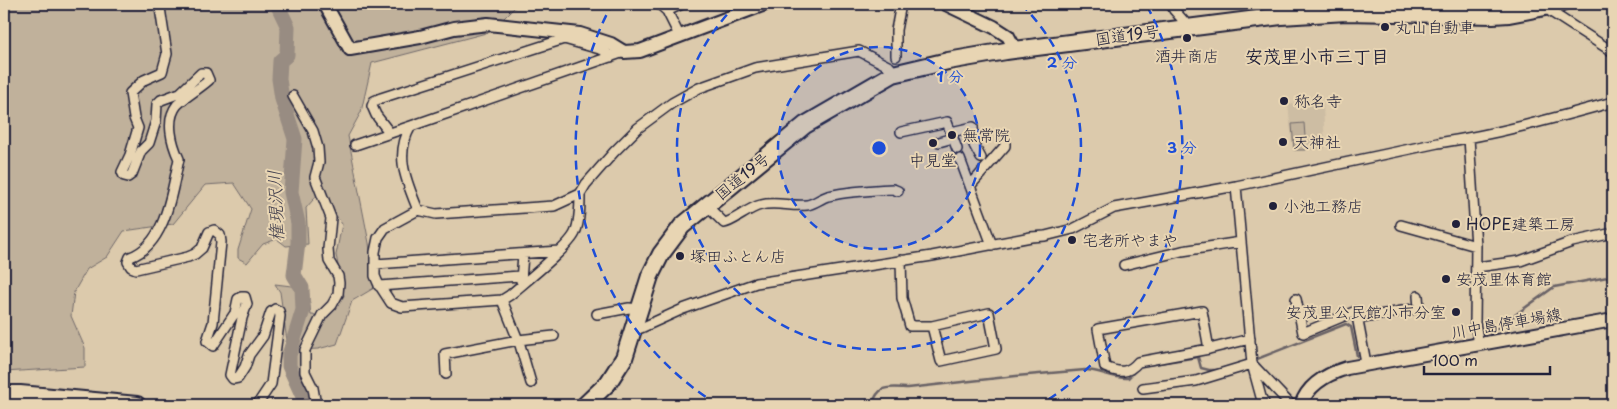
<svg xmlns="http://www.w3.org/2000/svg" width="1617" height="409" viewBox="0 0 1617 409" font-family="'Playpen Sans','Klee One',sans-serif">
<style>
.built{fill:#cdbda3}
.green{fill:#c0b19b;stroke:#716a6b}
.lines{fill:none;stroke-linecap:round;stroke-linejoin:round}
.stream{stroke:#696266;stroke-width:2.5}
.river{stroke:#988c82;stroke-width:15}
.street-casing{stroke:#22223b;stroke-width:12}
.secondary-casing{stroke:#22223b;stroke-width:16}
.highway-casing{stroke:#22223b;stroke-width:20}
.street{stroke:#e8d5b3;stroke-width:9}
.secondary{stroke:#e8d5b3;stroke-width:12}
.highway{stroke:#e8d5b3;stroke-width:16}
.ring{fill:none;stroke:#1d4ed8;stroke-width:2.5;stroke-dasharray:9 6}
.poi-dot{fill:#22223b;stroke:#e8d5b3;stroke-width:2}
.labels{text-anchor:middle;stroke-width:4;stroke-linejoin:round;paint-order:stroke}
.poi-label{font-size:16px;fill:#22223b;stroke:#e8d5b3;text-anchor:start}
.street-label{font-size:16px;fill:#22223b;stroke:#e8d5b3}
.neighbourhood-label{font-size:18px;font-weight:bold;fill:#22223b;stroke:#e8d5b3}
.water-label{font-size:18px;font-style:italic;fill:#454250;stroke:#e8d5b3}
.centre{fill:#1d4ed8;stroke:#e8d5b3;stroke-width:2.5}
.ring-label{font-size:15px;text-anchor:middle;font-weight:bold;fill:#1d4ed8;stroke:#e8d5b3;stroke-width:4;stroke-linejoin:round;paint-order:stroke}
</style>
<rect width="100%" height="100%" fill="#dccaac"/>
<filter id="ink" filterUnits="userSpaceOnUse"><feTurbulence type="fractalNoise" baseFrequency=".02" numOctaves="2"/><feDisplacementMap in="SourceGraphic" scale="10" xChannelSelector="R" yChannelSelector="G"/><feConvolveMatrix kernelMatrix="1 2 1 2 8 2 1 2 1" color-interpolation-filters="sRGB"/></filter>
<g filter="url(#ink)">
<path class="built" d="M1323,103L1325,149L1293,151L1288,104Z"/>
<path class="green" d="M4,4H518L490,32L372,63L361,112L348,136L369,243L374,288L352,301L337,344L318,349L299,350L306,390L294,391L280,292L275,284L308,288L311,315L329,316L344,296L336,255L342,224L320,192L306,208L308,244L286,246L277,239L263,244L247,263L238,258V250L251,209L234,183L205,185L173,224L124,231L107,257L87,269L74,292L71,316L85,348V367L4,372Z
M1304,123L1306,150H1294L1292,124Z"/>
<g class="lines">
<path class="stream" d="M1490,333L1554,287L1613,276
M1257,359L1346,324L1351,327L1357,356
M872,405C879,384 888,387 908,388L1016,376L1085,370C1100,370 1113,379 1128,378L1140,366L1198,357L1201,368L1209,370H1219"/>
<path class="river" d="M277,4L288,27L287,55L280,61L279,79L282,99L295,139L291,192L298,223V243L294,275L302,288L303,310L289,355V366L304,399V405"/>
<defs>
<path id="street" d="M161,4L160,8L167,54L162,72L144,80L130,93L134,118L138,128L130,155L122,172L124,176L128,177L132,174L141,151L149,143L156,121L157,104L161,100L180,93L201,73H206L209,80C199,89 186,96 177,105C165,120 172,144 179,159C172,190 166,245 130,257L128,262L131,267L136,269L188,257L195,254L202,248L209,232L214,230L220,235L221,242L213,323L207,341L213,346L235,313L238,299L241,297H245L247,304L242,318L230,375L233,379L238,378L245,367L249,355L263,336L271,312L275,309L279,311L280,316L271,384L257,405
M659,4L667,11L680,37
M1171,4L1174,10L1189,27
M1548,7L1551,12L1613,52
M667,11L682,4
M624,52L411,126C394,155 406,180 418,210L436,214L554,206L580,194L586,184L614,152L638,128L672,103L699,88L755,68L859,51L890,67L893,74
M896,56V30L901,4
M293,96L313,131L318,148L319,162L315,177L331,218L328,249L329,261L338,276L339,283L338,294L332,305L322,315L305,350V372L313,388L316,405
M389,132L376,115L372,106L374,101L381,98L564,39L603,50L611,57
M901,132L947,122L957,149
M951,132L973,127L974,145L981,158
M1469,138L1476,246L1475,323L1479,344
M939,142L953,138
M355,145L411,126
M960,159L992,245
M970,186L1005,146V138
M1236,186L1252,364L1291,405
M706,205L724,223C733,222 748,208 761,205C776,201 791,207 807,205C814,204 821,198 828,196C849,191 871,190 893,189L898,191
M418,210L385,228L378,238L375,252V276L378,283L391,303L402,307L502,300L510,295C525,282 568,248 575,233C580,221 580,206 580,194
M1401,225L1476,246
M901,260L902,298L910,326H932L989,313L996,349L941,361L932,326
M376,264L559,251
M1124,265L1182,251L1241,242
M1477,267L1520,261L1572,242L1613,233
M521,281L523,254
M379,286L520,276
M1296,299L1303,333L1356,311L1366,363
M502,300L520,345L531,383
M597,314L629,308L639,309
M1357,319L1419,308L1418,296
M634,329L641,328L683,309L756,283L932,256L1031,237L1045,236L1073,229L1114,208L1236,186L1438,143C1498,134 1555,118 1613,102
M1209,349L1202,311L1098,329L1105,367C1119,373 1128,374 1138,362L1209,349L1250,339
M446,374L445,354L518,340L554,336
M1143,388L1196,381L1252,364L1261,397L1265,405"/>
<path id="secondary" d="M325,4L350,49L420,37L454,28L488,24L580,34L611,44L624,52L640,51L765,4
M946,4L994,27L1008,36L1015,49
M1301,405C1308,384 1327,374 1347,368L1613,320"/>
<path id="highway" d="M4,394H20L137,405
M585,405L608,383L624,358L650,276L661,254L682,226L805,125L893,74L948,61L1006,51L1281,16L1346,12L1493,15L1509,14L1560,4"/>
</defs>
<use href="#street" class="street-casing"/>
<use href="#secondary" class="secondary-casing"/>
<use href="#highway" class="highway-casing"/>
<use href="#street" class="street"/>
<use href="#secondary" class="secondary"/>
<use href="#highway" class="highway"/>
</g>
</g>
<circle cx="879" cy="148" r="101" fill="#1d4ed8" fill-opacity=".12"/>
<g class="ring">
<circle cx="879" cy="148" r="101"/>
<path d="M1021 4A202 202 0 1 1 737 4"/>
<path d="M718 405A303 303 0 0 1 611 6M1147 6A303 303 0 0 1 1040 405"/>
</g>
<g class="poi-dot">
<circle cx="1385" cy="27" r="5"/>
<circle cx="1187" cy="38" r="5"/>
<circle cx="1284" cy="101" r="5"/>
<circle cx="952" cy="135" r="5"/>
<circle cx="1283" cy="142" r="5"/>
<circle cx="933" cy="143" r="5"/>
<circle cx="1273" cy="206" r="5"/>
<circle cx="1456" cy="224" r="5"/>
<circle cx="1072" cy="240" r="5"/>
<circle cx="680" cy="256" r="5"/>
<circle cx="1446" cy="279" r="5"/>
<circle cx="1456" cy="312" r="5"/>
</g>
<g class="labels">
<g class="poi-label">
<text x="1395" y="33">丸山自動車</text>
<text x="1187" y="62" text-anchor="middle">酒井商店</text>
<text x="1294" y="107">称名寺</text>
<text x="962" y="141">無常院</text>
<text x="1293" y="148">天神社</text>
<text x="933" y="166" text-anchor="middle">中見堂</text>
<text x="1283" y="212">小池工務店</text>
<text x="1466" y="230">HOPE建築工房</text>
<text x="1082" y="246">宅老所やまや</text>
<text x="690" y="262">塚田ふとん店</text>
<text x="1456" y="285">安茂里体育館</text>
<text x="1446" y="318" text-anchor="end">安茂里公民館小市分室</text>
</g>
<g class="street-label">
<text transform="translate(1127 35) rotate(-8)" y="6">国道19号</text>
<text transform="translate(742 176) rotate(-39)" y="6">国道19号</text>
<text transform="translate(1506 323) rotate(-10)" y="6">川中島停車場線</text>
</g>
<g class="neighbourhood-label">
<text x="1317" y="63">安茂里小市三丁目</text>
</g>
<g class="water-label">
<text transform="translate(276 206) rotate(-92)" y="6">権現沢川</text>
</g>
</g>
<circle cx="879" cy="148" r="8" class="centre"/>
<g class="ring-label">
<text x="1062" y="68">2 分</text>
<text x="950" y="82">1 分</text>
<text x="1182" y="153">3 分</text>
</g>
<rect width="1617" height="409" fill="none" stroke="#e8d5b3" stroke-width="20"/>
<rect x="10" y="10" width="1597" height="389" fill="none" stroke="#22223b" stroke-width="2" filter="url(#ink)"/>
<path d="M1424 366v8h126v-8" fill="none" stroke="#22223b" stroke-width="2.5"/>
<text x="1432" y="366" font-size="15" fill="#22223b" stroke="#e8d5b3" stroke-width="4" paint-order="stroke">100 m</text>
</svg>
